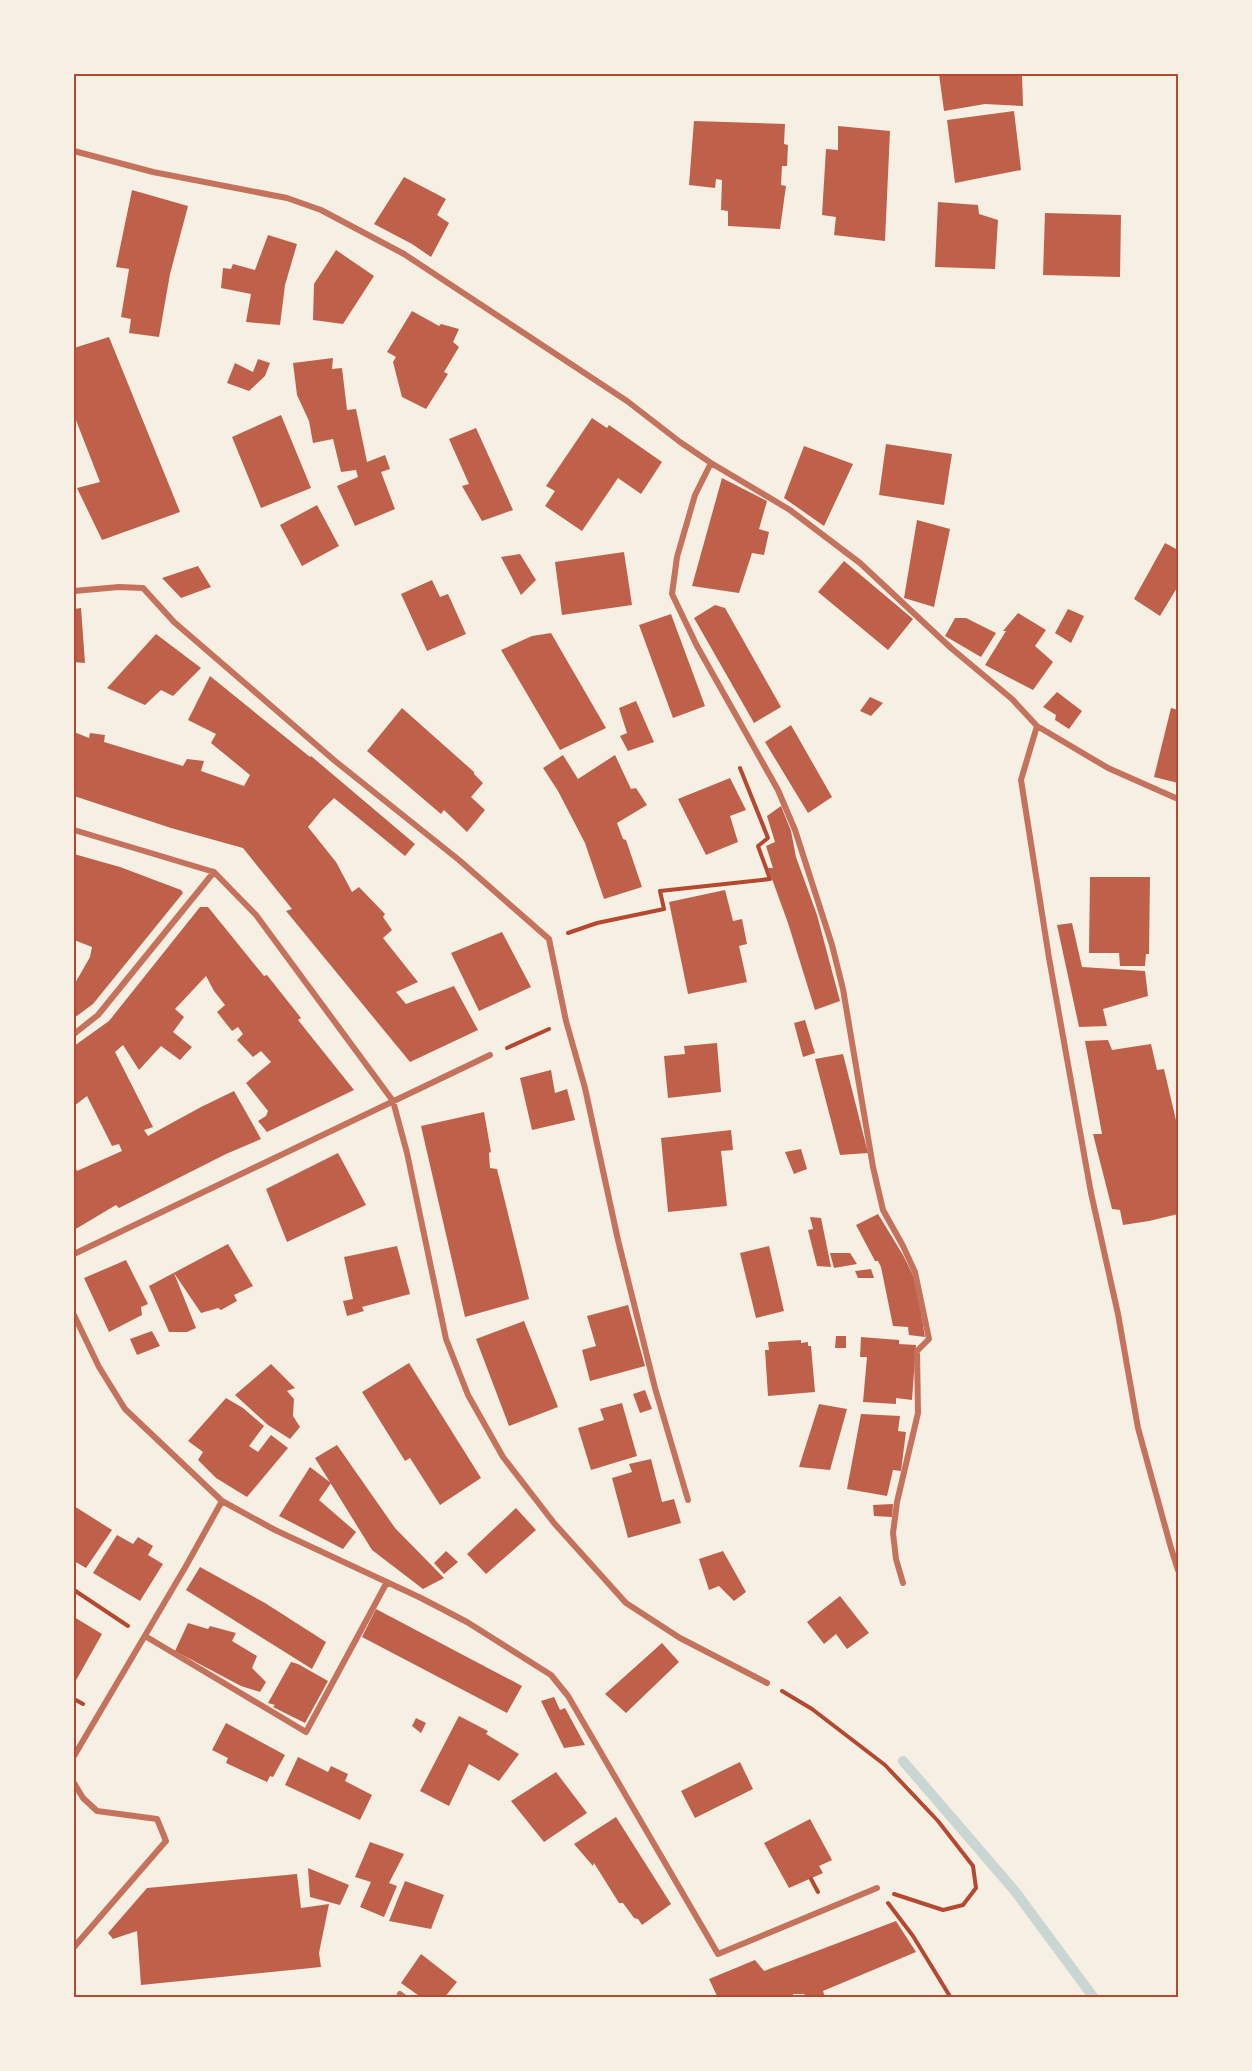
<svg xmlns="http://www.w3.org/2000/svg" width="1252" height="2071" viewBox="0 0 1252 2071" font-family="Mulish,sans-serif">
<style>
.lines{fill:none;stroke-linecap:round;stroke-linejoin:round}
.stream{stroke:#c9d6d2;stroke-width:10}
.building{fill:#bf614a}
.path{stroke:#b5482f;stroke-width:4}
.minor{stroke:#c5725c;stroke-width:6}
.neatline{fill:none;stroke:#b5482f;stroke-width:2}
</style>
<rect width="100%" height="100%" fill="#f6efe4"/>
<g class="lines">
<path class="stream" d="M903,1761L1014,1890L1094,1998"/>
</g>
<path class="building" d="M939,74H1022L1023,106L985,104L944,111Z
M1014,111L1021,170L955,183L947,120Z
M694,121L785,124L784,144L788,145L787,166H782L781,185L786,186L780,229L728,226V211L721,210L722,180L716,179L715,188L689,185Z
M838,126L890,131L885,241L834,235L836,217L822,215L826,149L838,150Z
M404,177L446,199L437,215L449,223L431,257L412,244L374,224Z
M132,190L188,206L170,274L159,337L129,333L131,319L121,317L129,269L116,267Z
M938,202L978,205L979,214L998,220L995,269L935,267Z
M1045,213L1121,215L1120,277L1043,275Z
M268,235L297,244L285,285L280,325L246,322L251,294L221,288L223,268L231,269L233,264L255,270Z
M336,250L374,276L343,324L313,320L314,284Z
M412,311L439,326L441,324L459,329L453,342L459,347L444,372L448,374L426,409L402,397L393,362L396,357L387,352Z
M109,337L180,512L102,540L77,488L100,482L74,415V348Z
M333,358L332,369L342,368L347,410L356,409L367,462L385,455L390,469L381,472L395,509L355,526L337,486L358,477L356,470L341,472L333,439L313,443L309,421L297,395L293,363Z
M258,359L270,363L265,376L249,391L227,383L235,363L253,372Z
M281,415L311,488L261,508L232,437Z
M592,418L607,428L609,425L662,462L641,494L618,478L582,531L545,506L555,491L546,486Z
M476,428L513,510L482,521L462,486L469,484L449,439Z
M886,444L952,454L944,505L879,495Z
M804,446L853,464L824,526L784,498Z
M722,478L767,501L759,529L769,532L764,555L752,553L739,593L692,586Z
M317,505L339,546L302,566L280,525Z
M917,520L950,529L934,607L904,598Z
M1165,543L1178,550V586L1160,616L1134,599Z
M624,552L632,605L562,615L555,562Z
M520,554L536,580L521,595L501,557Z
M844,561L913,619L888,650L818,592Z
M198,566L211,587L181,598L162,578Z
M432,580L440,597L448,594L466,634L427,651L401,594Z
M715,605L725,608L781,707L754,723L694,618Z
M81,608L85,663L74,662V609Z
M1068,609L1084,616L1071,643L1055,633Z
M1018,613L1046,630L1035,646L1053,662L1033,690L985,665L1006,631H1003Z
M671,614L705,706L673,718L639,625Z
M955,618H966L996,633L981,657L945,636Z
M551,633L606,728L560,750L501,650L532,636Z
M156,634L201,668L173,696L161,690L145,705L107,688Z
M210,676L310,757L311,756L415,844L405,856L334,798L321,811L308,827L336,862L352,892L359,887L385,914L383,917L392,930L383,938L418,982L396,992L406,1004L454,986L478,1030L410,1062L286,911L292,909L243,848L171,828L74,796V732L89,738L90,733L105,735L104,742L183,766L187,759L204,761L201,771L244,786L250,775L211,743L216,734L188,720Z
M1057,692L1082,711L1069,729L1055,720L1056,715L1043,707Z
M870,697L883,703L871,716L860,711Z
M636,701L654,742L628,751L620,736L627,733L619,708Z
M402,708L474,772V774L483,783L471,797L485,810L467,832L444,810L441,814L367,751Z
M1171,708L1178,710V783L1154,777Z
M791,725L832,797L808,813L765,742Z
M563,755L578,779L615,755L631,789L636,788L647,805L617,823L623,839L626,840L642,887L604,899L585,843L558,791L543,768Z
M730,778L746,810L730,816L738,842L706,855L678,799Z
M781,806L791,831L796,857L817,915L840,1001L815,1010L788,923L768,868H773L766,846L775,842L767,816Z
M74,854L120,867L181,890L183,893L93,1004L74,1018V985L90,957L92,947L74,940Z
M1090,877H1150L1149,954H1146L1145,966H1120L1119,953H1089Z
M725,890L733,921L742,919L747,944L739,946L747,982L688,994L669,902Z
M200,907H208L264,976L267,975L301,1018L298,1020L354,1090L267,1132L258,1121L266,1116L268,1111L246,1083L271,1062L261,1051L253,1057L237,1040L243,1034L238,1027L232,1031L217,1012L225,1005L214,991L206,976L175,1009L184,1017L173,1032L192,1047L180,1060L161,1046L139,1070L123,1045L115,1052L153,1127L144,1130L148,1136L201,1107L234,1091L261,1139L226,1154L119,1208L116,1205L74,1230V1164L77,1171L122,1151L119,1144L112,1146L87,1096L74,1106V1046L109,1021Z
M1072,923L1082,967L1145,971L1148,996L1103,1009L1107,1026L1079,1027L1057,925Z
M502,932L531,987L479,1011L451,953Z
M805,1020L815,1053L803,1057L794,1023Z
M1108,1040L1112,1050L1151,1044L1157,1070L1164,1069L1178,1129V1214L1149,1221L1123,1225L1120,1210L1112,1209L1093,1134H1102L1085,1041Z
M717,1043L721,1092L668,1098L664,1056L685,1054L684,1046Z
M843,1054L868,1153L840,1155L815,1059Z
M551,1070L555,1093L567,1089L575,1120L532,1130L520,1078Z
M484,1112L491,1152L489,1153L490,1168L497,1169L529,1299L465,1317L421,1126Z
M731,1130L733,1150L721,1151L727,1206L668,1212L661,1138Z
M801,1149L807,1169L794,1174L785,1152Z
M338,1153L366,1205L287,1242L266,1189Z
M878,1214L903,1255L916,1281L925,1337L909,1335L908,1327L893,1326L881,1267L878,1261H875L856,1225Z
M810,1217L821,1218L831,1267L817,1266L808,1230L813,1229Z
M228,1244L253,1286L234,1295L237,1301L221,1310L218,1308L201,1313L174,1273L196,1328L187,1332H169L149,1286Z
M397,1246L410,1294L362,1307L364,1311L347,1316L343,1301L353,1299L344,1257Z
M769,1246L784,1311L756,1318L740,1253Z
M830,1253H850L857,1264L834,1268Z
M126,1260L148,1304L141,1307L142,1315L109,1332L84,1278Z
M871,1269L874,1278H858L855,1271Z
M628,1305L645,1366L590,1381L582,1350L596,1346L587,1316Z
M524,1321L558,1407L509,1426L476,1339Z
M152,1331L160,1346L137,1355L130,1339Z
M836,1336H846V1348H835Z
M861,1337L899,1340V1344L916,1345L912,1400L896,1398V1404L863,1402L867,1357H860Z
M801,1340V1343L808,1342V1346H811L815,1392L768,1396L765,1350H769L768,1342Z
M409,1363L481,1478L440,1505L410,1458L405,1461L362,1392Z
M271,1364L295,1388L287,1391L294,1399L293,1416L300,1427L290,1439L268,1425L235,1395Z
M645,1390L652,1409L640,1413L633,1394Z
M226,1398L243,1408L264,1426L249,1446L258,1452L271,1435L288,1448L247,1497L216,1478L198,1460L203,1452L188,1441Z
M622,1403L637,1456L591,1470L578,1428L604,1420L600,1409Z
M819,1404L847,1409L830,1470L799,1467Z
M861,1414L900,1416L898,1431L906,1432L901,1471L893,1470L887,1496L847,1489Z
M337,1445L395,1528L444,1578L423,1589L372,1550L315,1458Z
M651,1459L662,1502L674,1499L681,1523L628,1538L612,1478L632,1472L629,1464Z
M310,1467L331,1483L319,1500L356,1532L343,1549L279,1516Z
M893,1504L892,1517L874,1516L873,1505Z
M74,1506L112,1530L86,1568L74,1561Z
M516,1508L536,1530L486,1574L467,1554Z
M117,1535L133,1544L138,1537L153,1546L148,1555L163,1564L140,1601L93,1573Z
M446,1551L458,1562L444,1574L434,1563Z
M723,1551L746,1592L734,1601L719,1586L709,1590L699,1559Z
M200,1567L265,1603L326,1642L312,1669L186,1590Z
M840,1596L869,1633L847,1649L836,1634L824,1644L807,1622Z
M376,1609L522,1686L507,1713L362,1637Z
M74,1617L102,1634L74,1684Z
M188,1623L208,1629L210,1626L236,1633L232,1641L257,1656L252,1668L266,1682L260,1692L241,1686L175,1651Z
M662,1643L679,1662L626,1713L605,1694Z
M291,1662L298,1664L328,1681L305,1723L273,1707L275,1705L268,1703Z
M554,1697L560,1710L565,1708L585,1745L564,1748L541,1701Z
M459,1716L488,1731L486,1734L519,1754L499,1781L469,1764L449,1806L420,1791Z
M416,1718L426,1723L421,1733L412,1726Z
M226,1723L285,1755L273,1777L270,1776L267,1782L226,1763L228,1758L212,1750Z
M298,1757L328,1772L331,1766L348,1774L345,1781L372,1795L360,1820L285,1785Z
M740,1762L753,1789L695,1818L681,1791Z
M556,1772L587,1813L544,1842L511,1801Z
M616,1817L671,1904L642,1925L638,1919L634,1918L623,1903H619L594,1863L593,1866L574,1844Z
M810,1819L832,1860L819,1866L823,1873L789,1888L764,1843Z
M370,1842L404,1854L389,1883L397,1886L384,1917L360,1907L371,1882L355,1877Z
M308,1868L349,1885L340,1905L310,1897Z
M297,1874L301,1908L329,1904L319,1953L321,1967L141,1985L137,1931L113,1939L108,1933L147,1888Z
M405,1881L444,1895L431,1929L389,1921Z
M896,1921L916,1952L823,1991L825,1997L824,1998H807L804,1994H793L794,1998H718L709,1979L755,1960L764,1971Z
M421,1954L457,1982L444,1998H422L401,1983Z"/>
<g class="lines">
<path class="path" d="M568,933L597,923L664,909L660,891L770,879L758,846L768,838L740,768
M507,1048L549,1029
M74,1590L128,1626
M782,1691L812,1709L885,1765L938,1821L973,1866L976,1888L963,1905L943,1910L894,1894
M74,1699L83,1704
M811,1879L818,1892
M888,1903L913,1936L951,1998"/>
<path class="minor" d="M74,151L153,172L287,198L321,210L404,254L627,401L680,442L711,463L790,510L860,563L951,648L1012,699L1037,726L1108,768L1178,799
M711,463L695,495L677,557L672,594L697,646L778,790L795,830L832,945L843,989L873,1167L883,1210L903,1246L915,1272L929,1339L917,1351L918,1413L897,1502L893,1533L896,1559L903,1583
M74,591L119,587L143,588L174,622L335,761L459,860L549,939L566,1021L585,1088L618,1240L655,1388L688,1500
M1037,726L1021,780L1049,958L1091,1193L1118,1314L1138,1428L1171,1548L1178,1570
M74,830L214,872L256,915L393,1101L407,1153L446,1339L468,1395L503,1457L554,1523L626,1603L680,1638L767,1683
M74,1034L98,1015L214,872
M74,1254L490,1055
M74,1315L99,1367L125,1409L222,1501L186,1566L74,1756
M222,1501L275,1530L421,1598L467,1622L551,1675L568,1696L718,1954L877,1888
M145,1636L306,1732L387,1582
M74,1783L83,1798L97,1811L157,1819L166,1841L74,1947
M400,1994L405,1998"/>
</g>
<rect width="1252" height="2071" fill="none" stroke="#f6efe4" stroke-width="150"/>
<rect x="75" y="75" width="1102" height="1921" class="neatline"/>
</svg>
